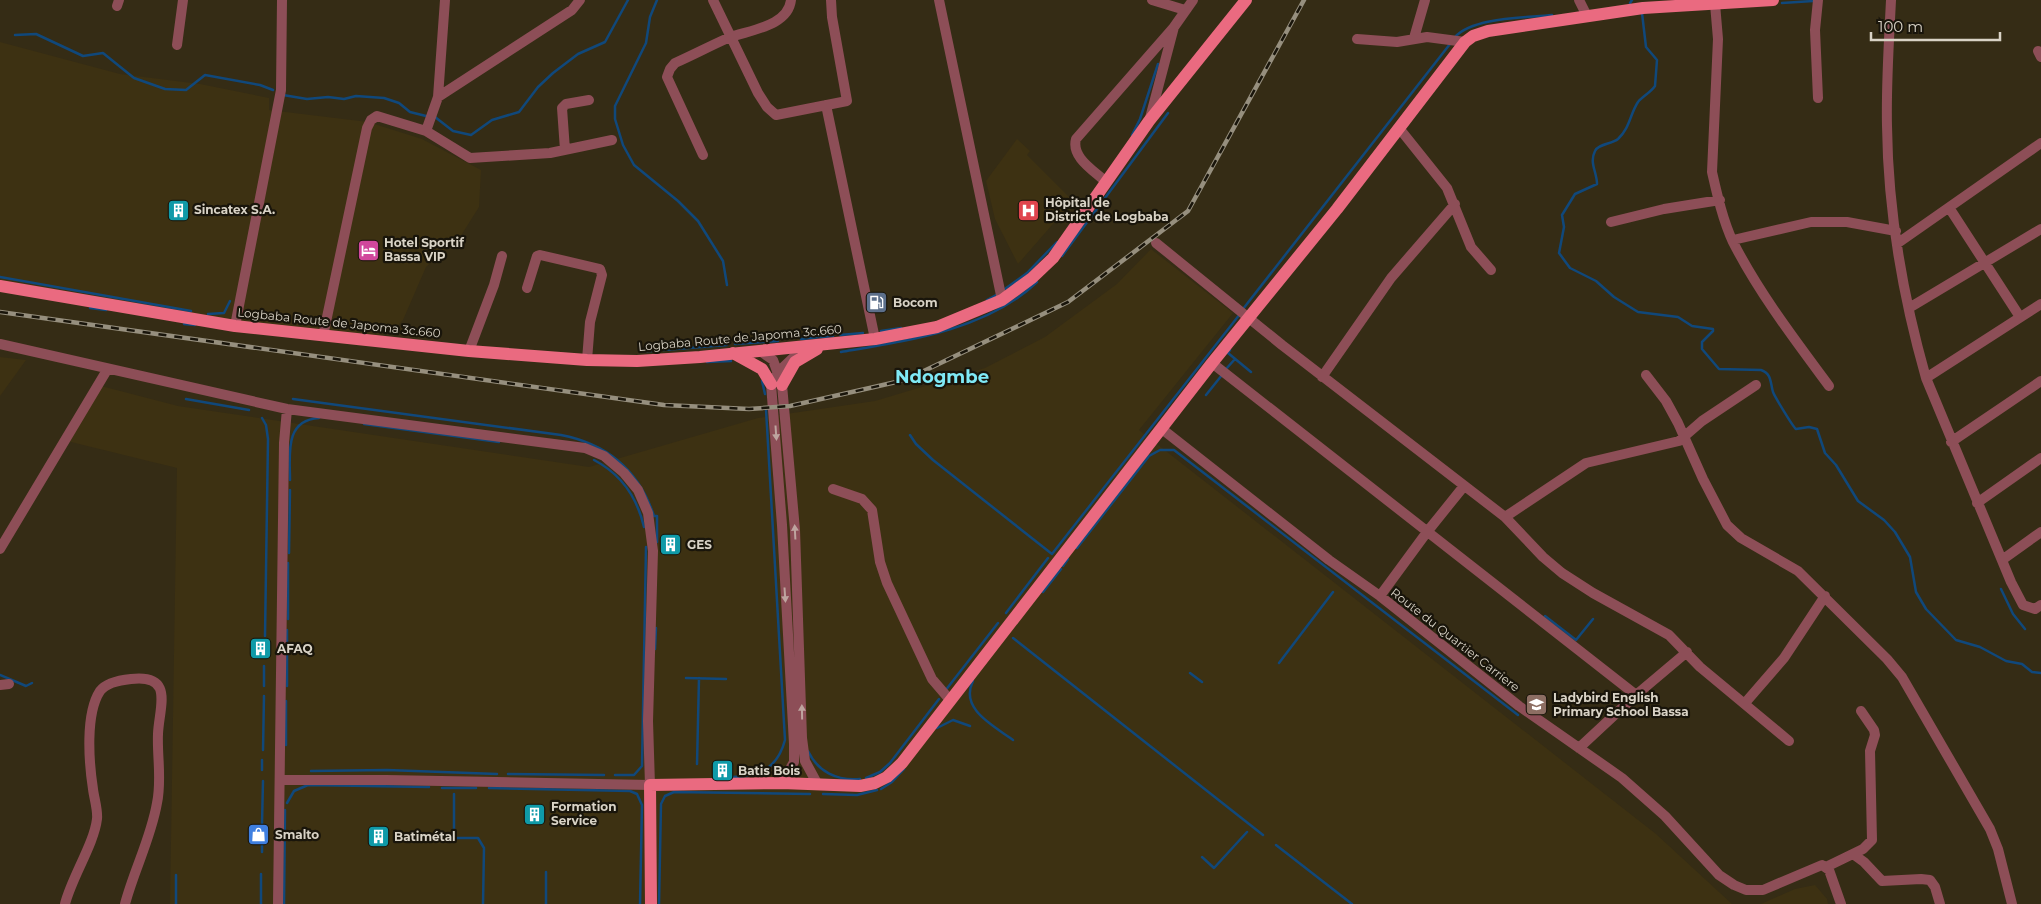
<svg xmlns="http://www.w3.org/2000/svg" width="2041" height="904" viewBox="0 0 2041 904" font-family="Montserrat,sans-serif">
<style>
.built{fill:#3d3112}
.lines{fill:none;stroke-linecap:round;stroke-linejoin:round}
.stream{stroke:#10487b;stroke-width:2.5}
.minor{stroke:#8d4e57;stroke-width:10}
.major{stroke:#ea6a80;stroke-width:12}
.rail-casing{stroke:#968f7e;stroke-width:4.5}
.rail{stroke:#19150b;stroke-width:2.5;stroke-dasharray:8;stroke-linecap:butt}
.oneway{fill:#bea49f}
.labels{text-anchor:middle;stroke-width:4.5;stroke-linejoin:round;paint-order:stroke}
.poi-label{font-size:12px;font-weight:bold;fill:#d9d3c6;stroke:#19150b;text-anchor:start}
.street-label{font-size:12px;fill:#d9d3c6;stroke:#19150b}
.district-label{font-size:18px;font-weight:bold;fill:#7fe9f5;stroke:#19150b}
</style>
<rect width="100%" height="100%" fill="#352c15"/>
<path class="built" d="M0,42L120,74L200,84L269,98V110L368,122L422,139L481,170L479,207L462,234L426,267L403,320L391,332L375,336L243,322L0,280Z
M1017,139L1030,151L1027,155L1073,201L1018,264L995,219L986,181Z
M1151,249L1233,313L1139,430L1656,834L1732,904H170L177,468L63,440L101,386L178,406L589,467L758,418L875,401L985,368L1045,337L1117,284Z
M0,357L26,360L0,396Z
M1815,885L1827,899L1828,904H1761L1795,889Z"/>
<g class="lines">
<path class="stream" d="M657,0L650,17L646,43L615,106V119L623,145L634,165L678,201L698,221L723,261L727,285
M1630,3L1632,0
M1782,3L1813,1
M1642,13L1646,47L1657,60L1655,86C1650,93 1643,96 1638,102C1630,114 1630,128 1618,139C1612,144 1598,144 1595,151C1589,163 1597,172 1597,184L1575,194L1562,215L1564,227L1559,253L1570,268L1596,281L1614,297L1638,312L1678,317L1692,326L1713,329V331L1702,342V349L1719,369L1761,370C1772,374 1770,382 1773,392C1775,397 1793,427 1796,429L1809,427L1817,429L1825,453L1836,465L1858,501L1884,520L1895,532L1910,557L1916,592L1926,609L1956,640L1980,647L2006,661L2022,664L2032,672L2041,673
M15,35L36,34L83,56L103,53L134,78L165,89L186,90L205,75L260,85L273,90
M1455,37C1473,17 1526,18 1552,15
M283,95L307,99L328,97L344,99L356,96L384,98L399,103L410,112L426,116
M435,117L453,131L471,135L492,120L519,112L538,87L553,73L578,54L605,42L628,0
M1132,135L1140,119L1158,64
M1062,256L1168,113
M0,277L191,311
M1002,291L1027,273L1057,242
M987,300L998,294
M90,308L106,310
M1243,309L1450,44
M208,314L224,313L230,301
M184,324L195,325
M881,331L901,328
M840,335L863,333
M822,337L833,336
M801,339L820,337
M764,342L778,341
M735,344L763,342
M663,350L727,345
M1230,350L1228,353L1251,372
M642,351H656
M841,352C906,341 987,330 1037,282
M707,362L731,361
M1226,369L1235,359
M762,381L765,394
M1206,395L1222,375
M186,399L249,410
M293,399L561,435C608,444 639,471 654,516H657V542
M262,418L266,425L268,439L265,636
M364,424L499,442
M910,435L916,444L933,460L1052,554L1240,314
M594,460C621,474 637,497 644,527
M290,480C290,455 284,420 319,418
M1077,548L1149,456L1160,450H1174L1518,715
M289,553L290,490
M1063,566L1068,559
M2001,589L2013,614L2025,629
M1043,592L1061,569
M1006,613L1048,558
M1545,616L1576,640L1593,619
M288,619V563
M1013,638L1263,835
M655,649L656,628
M1279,663L1333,592
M1190,673L1202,682
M0,675L26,686L32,683
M686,678L726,679
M973,681C959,709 994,726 1013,740
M264,686V666
M287,686V630
M945,691L998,623
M937,728L953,720L970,726
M286,745V701
M263,750L264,696
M808,751C818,772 837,781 860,779
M697,764L699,678
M262,770V760
M311,771L387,770L497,774
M508,774L604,775
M615,775H634L642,766L646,547
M722,777C752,778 776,774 785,740L766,409
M866,778L880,772L890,763L939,699
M442,788H476
M489,788L630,791L637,794L642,805L640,904
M881,789L892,782L904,769
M454,794V838H478L484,848L483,904
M823,794L857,795L877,790
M287,803L294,791L308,785L429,787
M262,824L263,781
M1276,845L1352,904
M262,852V838
M1202,857L1214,868L1247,832
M176,904V875
M261,904V874
M284,904L285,810
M546,904V872
M659,904L661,804L665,796L674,792L810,794"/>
<path class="minor" d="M713,0L758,93L767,107L776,115L847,101L832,17L831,0
M939,0L1002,300
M1152,0L1185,10
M1579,0L1587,16
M1818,0L1815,30L1818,98
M1891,0C1889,42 1886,84 1887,126C1888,210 1903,297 1926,378L2011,582L2023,605L2035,609L2041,605
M1715,4L1718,39L1712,172C1717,194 1723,221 1733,242C1759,293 1795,340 1829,386
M117,6L119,0
M1414,38L1425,0
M1357,39L1397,42L1427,37L1465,42
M177,45L183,0
M2038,51L2041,57
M438,97L572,10L580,0
M826,105L875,339
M1150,118L1174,27L1193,0
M1399,128L1447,188L1471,247L1491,270
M426,131L438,97L445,0
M565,150L562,108L566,104L589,100
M703,155L667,77L670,69L675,63C693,55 710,46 728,38C748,30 788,27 791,0
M1105,181C1093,170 1071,157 1076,139L1174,27
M1950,209L2020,317
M1611,222L1664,209L1720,200
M1733,240L1811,222H1847L1896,231
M1156,243L1282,345L1505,517L1586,463L1679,441L1702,421L1756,385
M1898,243L2041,143
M527,288L537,256L540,255L600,269L602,275L590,322L587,360
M1909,308L2041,229
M235,326L281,90L282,0
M323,336L367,128L371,120L377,116L426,131L470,158L550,153L612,140
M0,344L287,409L585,448L604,456L624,473L638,490L648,513L653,551L648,721L650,785L386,780H280
M469,351L494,285L502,256
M760,351L773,360L782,385L795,530L802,738L805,761L818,785
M1212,363L1636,695
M1646,375L1666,401L1678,423L1703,479L1727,525L1741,538L1798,571L1887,659L1902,677L1990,829L1998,849L2012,904
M1322,377L1391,278L1455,204
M1926,378L2041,304
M1162,429L1329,560L1380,596L1519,706L1622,778L1665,816L1719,875L1734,885L1746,890H1763L1822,865L1829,870L1841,904
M1951,442L2041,381
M833,489L862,499L872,510L880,562L887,583L932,679L950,700
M1977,503L2041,458
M1505,517L1543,557L1562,573L1593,593L1669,635L1700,667L1789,741
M0,549L107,370
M2002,560L2041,532
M1380,596L1427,532L1464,486
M0,685L9,684
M1745,703L1784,658L1825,596
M1579,748L1636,695L1687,652
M782,783L794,762V744L782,525L771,384L778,372L799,352
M1853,854L1864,862L1882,881L1921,879L1930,880L1935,887L1940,904
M1826,867L1863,849L1872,840L1870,751L1875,735L1874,730L1861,711
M65,904C72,877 94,844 97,819C98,810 94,798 93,789C89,763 85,714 100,691C106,683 121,680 131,679C175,674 159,707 158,734C157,757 162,780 157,803C151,838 134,870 125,904
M278,904L284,443L287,409"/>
<path class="major" d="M0,286L235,326L469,351L587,360L637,361L700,357L875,339L937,327L1002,300L1032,278L1053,258L1149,121L1246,0
M733,353L762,369L771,384
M782,385L795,362L817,349
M651,904L650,785L782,783L860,786L875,783L887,777L902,763L1212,363L1337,209L1465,42L1473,36L1488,31L1643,8L1773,0"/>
<defs>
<path id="rail" d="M0,312L664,405L749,409L790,406L905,380L1068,302L1188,211L1304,0"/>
</defs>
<use href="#rail" class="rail-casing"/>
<use href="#rail" class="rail"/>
</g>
<defs><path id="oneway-solid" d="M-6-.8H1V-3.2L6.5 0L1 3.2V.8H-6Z" transform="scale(1.25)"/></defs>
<g class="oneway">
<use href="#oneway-solid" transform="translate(776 433) rotate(86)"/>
<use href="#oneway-solid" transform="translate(795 532) rotate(-93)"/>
<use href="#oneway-solid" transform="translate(785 595) rotate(86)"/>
<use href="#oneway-solid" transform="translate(802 712) rotate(-91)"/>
</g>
<defs>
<symbol id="building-square" viewBox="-11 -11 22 22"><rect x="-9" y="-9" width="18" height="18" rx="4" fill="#0f9aa8" stroke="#19150b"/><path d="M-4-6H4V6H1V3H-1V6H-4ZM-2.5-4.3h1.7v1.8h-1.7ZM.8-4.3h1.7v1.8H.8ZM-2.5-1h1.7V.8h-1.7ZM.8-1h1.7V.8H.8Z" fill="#fff"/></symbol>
<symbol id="hospital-square" viewBox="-11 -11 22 22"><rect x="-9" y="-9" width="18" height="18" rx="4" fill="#e0444e" stroke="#19150b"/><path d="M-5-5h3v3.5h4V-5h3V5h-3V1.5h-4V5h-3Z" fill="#fff"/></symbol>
<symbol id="hotel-square" viewBox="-11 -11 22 22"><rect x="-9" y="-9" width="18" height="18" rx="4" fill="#d1479c" stroke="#19150b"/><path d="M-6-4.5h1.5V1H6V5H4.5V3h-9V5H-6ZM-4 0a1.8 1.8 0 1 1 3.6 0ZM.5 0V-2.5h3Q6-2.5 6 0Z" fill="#fff"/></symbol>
<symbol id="fuel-square" viewBox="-11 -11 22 22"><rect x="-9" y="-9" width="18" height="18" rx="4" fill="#5c6f8a" stroke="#19150b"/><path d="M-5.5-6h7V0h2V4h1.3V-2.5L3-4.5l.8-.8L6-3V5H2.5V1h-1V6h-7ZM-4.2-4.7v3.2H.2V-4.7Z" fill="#fff"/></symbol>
<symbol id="school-square" viewBox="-11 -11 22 22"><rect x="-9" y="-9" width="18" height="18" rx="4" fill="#8d6e63" stroke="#19150b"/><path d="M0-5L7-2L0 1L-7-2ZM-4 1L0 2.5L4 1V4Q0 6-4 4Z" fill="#fff"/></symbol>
<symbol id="shop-square" viewBox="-11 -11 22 22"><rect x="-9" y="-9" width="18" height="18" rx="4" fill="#3f7fe0" stroke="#19150b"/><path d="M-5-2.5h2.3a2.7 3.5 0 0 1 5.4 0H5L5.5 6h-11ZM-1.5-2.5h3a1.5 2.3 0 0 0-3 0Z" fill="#fff"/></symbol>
</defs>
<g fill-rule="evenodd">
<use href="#building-square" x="166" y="198" width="25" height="25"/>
<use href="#hospital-square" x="1016" y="198" width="25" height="25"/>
<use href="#hotel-square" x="356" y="238" width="25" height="25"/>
<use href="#fuel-square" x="864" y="290" width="25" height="25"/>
<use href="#building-square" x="658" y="532" width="25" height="25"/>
<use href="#building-square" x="248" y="636" width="25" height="25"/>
<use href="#school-square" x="1524" y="692" width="25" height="25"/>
<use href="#building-square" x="710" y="758" width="25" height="25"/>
<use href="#building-square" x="522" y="802" width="25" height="25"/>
<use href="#shop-square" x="246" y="822" width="25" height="25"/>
<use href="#building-square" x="366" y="824" width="25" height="25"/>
</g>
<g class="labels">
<g class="poi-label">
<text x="1045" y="207">Hôpital de<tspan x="1045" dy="14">District de Logbaba</tspan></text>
<text x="194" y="214">Sincatex S.A.</text>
<text x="384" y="247">Hotel Sportif<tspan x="384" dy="14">Bassa VIP</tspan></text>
<text x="893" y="307">Bocom</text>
<text x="687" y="549">GES</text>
<text x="277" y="653">AFAQ</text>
<text x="1553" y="702">Ladybird English<tspan x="1553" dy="14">Primary School Bassa</tspan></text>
<text x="738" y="775">Batis Bois</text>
<text x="551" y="811">Formation<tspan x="551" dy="14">Service</tspan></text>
<text x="275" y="839">Smalto</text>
<text x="394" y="841">Batimétal</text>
</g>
<g class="street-label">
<text transform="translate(339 323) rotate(6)" y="4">Logbaba Route de Japoma 3c.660</text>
<text transform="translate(740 338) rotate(-5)" y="4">Logbaba Route de Japoma 3c.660</text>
<text transform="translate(1455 640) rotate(38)" y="4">Route du Quartier Carriere</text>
</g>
<g class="district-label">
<text x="942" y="383">Ndogmbe</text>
</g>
</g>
<path d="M1871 32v8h129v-8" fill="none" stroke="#d9d3c6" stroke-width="2.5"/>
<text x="1878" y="32" font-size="15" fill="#d9d3c6" stroke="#19150b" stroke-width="4" paint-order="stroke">100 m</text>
</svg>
